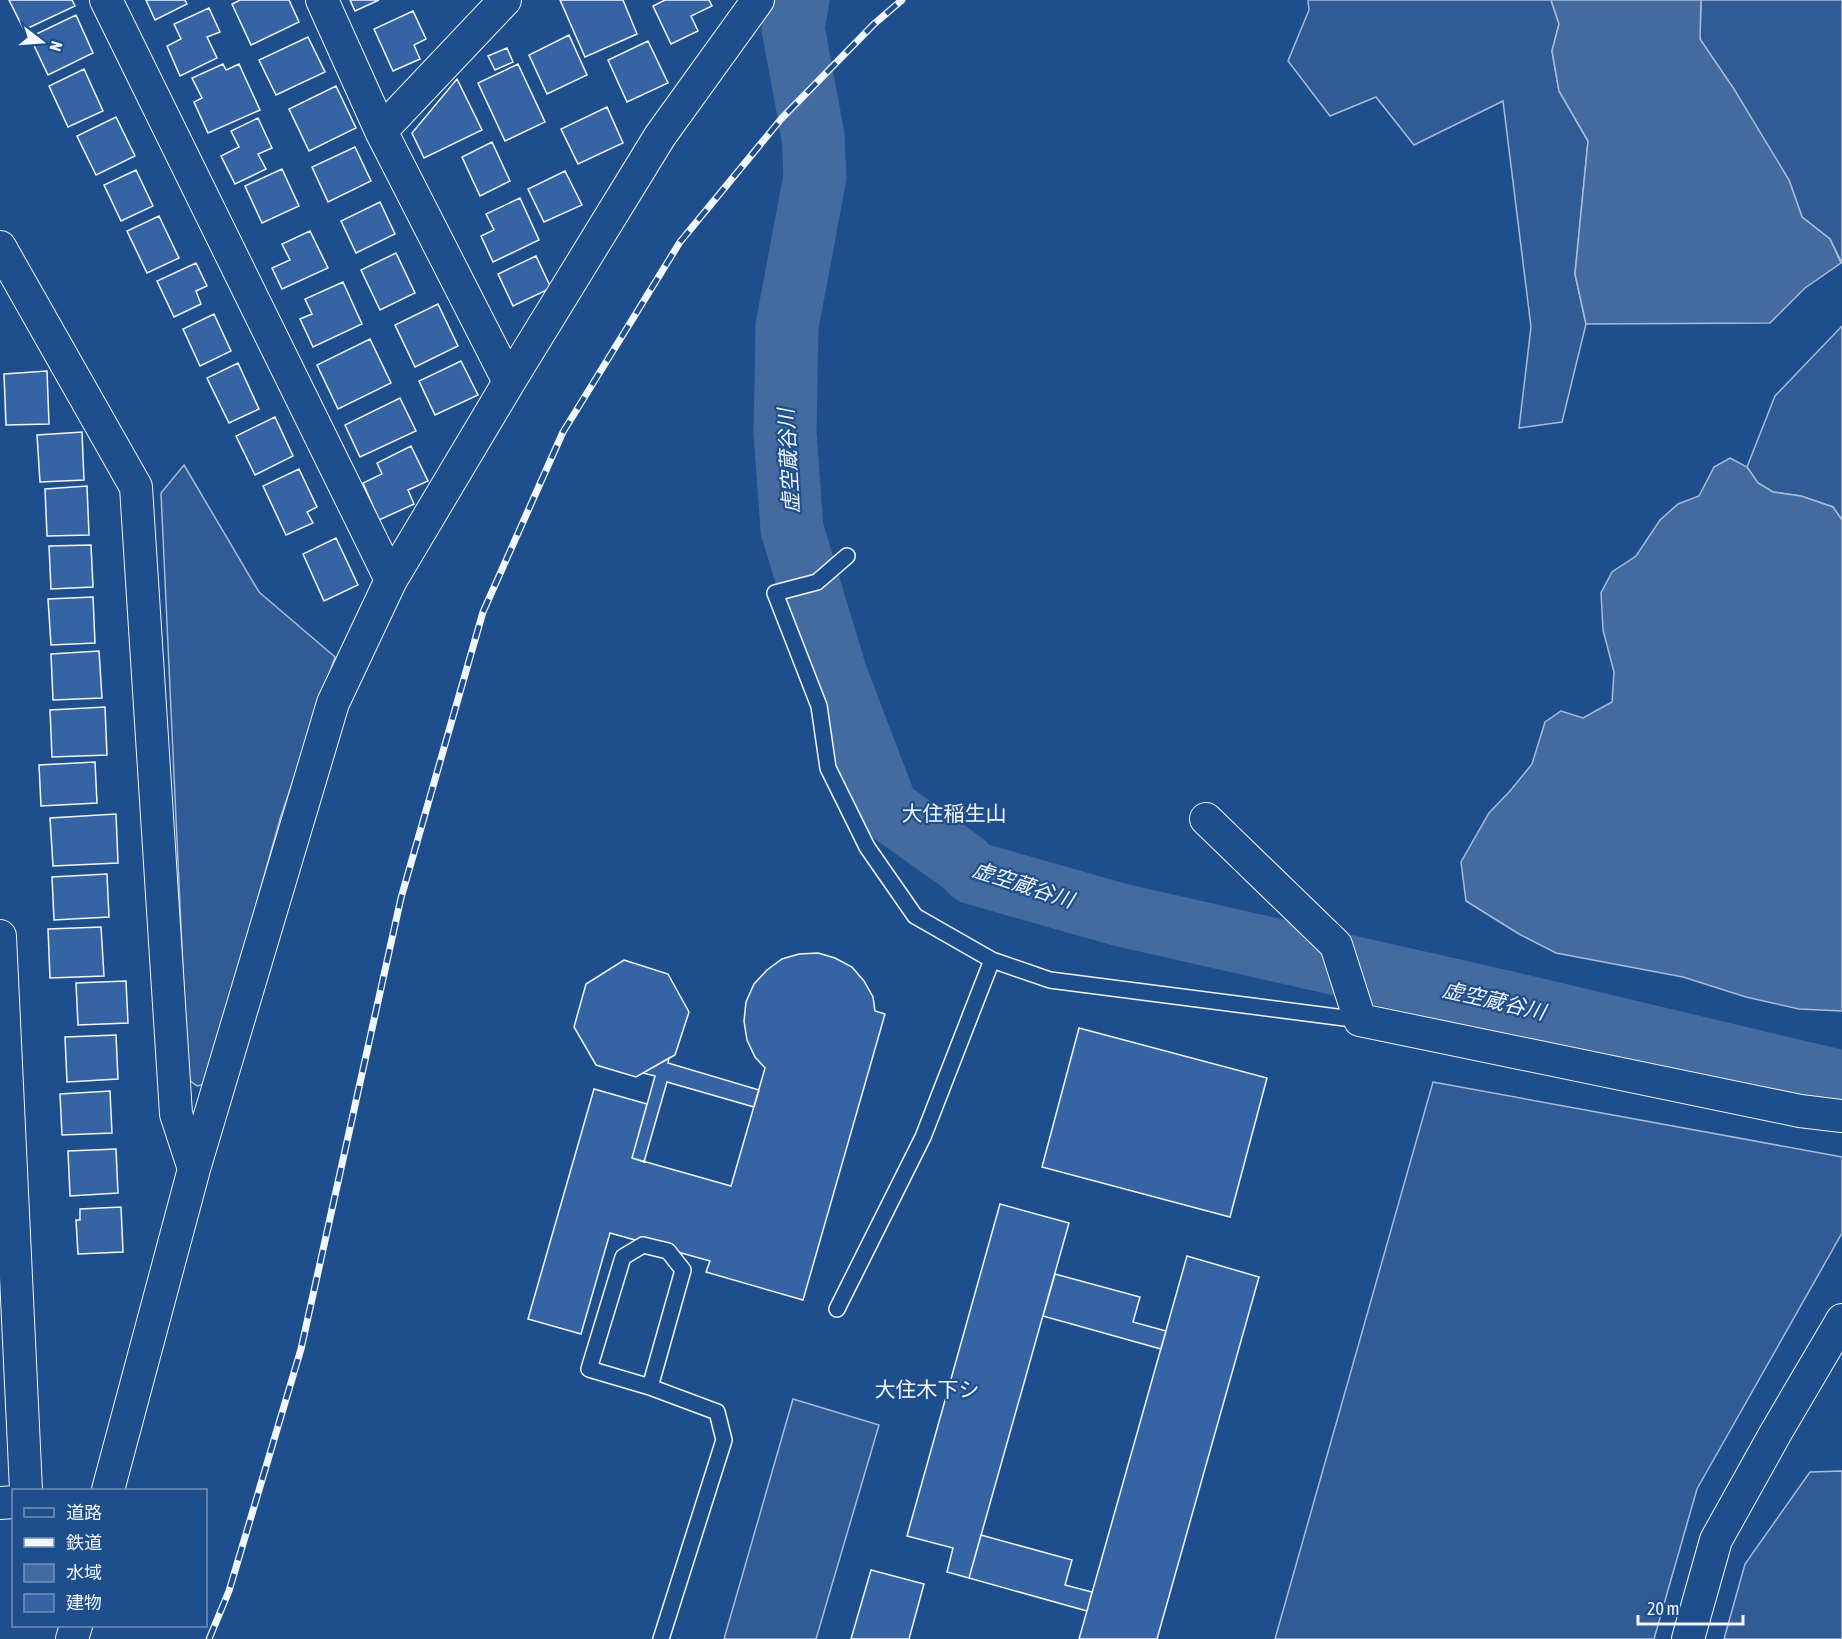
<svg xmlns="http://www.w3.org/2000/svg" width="1842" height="1639" viewBox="0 0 1842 1639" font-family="'Asap Condensed','Noto Sans JP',sans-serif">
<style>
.built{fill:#305b95;stroke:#a8bbd7;stroke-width:1.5}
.water{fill:#446ba0;stroke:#a8bbd7;stroke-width:1.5}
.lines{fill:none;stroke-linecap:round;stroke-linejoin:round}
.river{stroke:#446ba0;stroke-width:63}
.building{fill:#3563a3;stroke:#f2f6ff;stroke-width:1.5}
.lane-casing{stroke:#f2f6ff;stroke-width:18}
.street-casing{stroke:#f2f6ff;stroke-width:34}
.lane{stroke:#1f4e8c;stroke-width:15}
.street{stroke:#1f4e8c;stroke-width:32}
.rail-casing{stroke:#f2f6ff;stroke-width:7}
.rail{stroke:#1f4e8c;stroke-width:4.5;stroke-dasharray:14;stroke-linecap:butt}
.labels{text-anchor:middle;stroke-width:4.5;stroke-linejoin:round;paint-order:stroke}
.water-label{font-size:21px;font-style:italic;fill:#f2f6ff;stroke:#1f4e8c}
.neighbourhood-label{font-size:21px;fill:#f2f6ff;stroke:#1f4e8c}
</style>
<rect width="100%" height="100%" fill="#1f4e8c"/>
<path class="built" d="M1308,0H1551L1559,24L1552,51L1559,91L1588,141L1575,274L1586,324L1562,422L1519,428L1531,327L1503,101L1414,145L1376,97L1330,116L1288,61L1309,10Z
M1701,0H1842V263L1830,239L1802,217L1789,180L1700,39Z
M1842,326V520L1833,507L1801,496L1773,492L1758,483L1747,467L1775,396Z
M184,465L259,592L335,657L280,819L206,1084L197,1086L188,1079L161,493Z
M1433,1082L1842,1157V1233L1697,1489L1654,1639H1275Z
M793,1399L879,1425L816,1639H724Z
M1842,1471V1639H1724L1745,1564L1810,1472Z"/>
<path class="water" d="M1551,0H1701L1700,39L1734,89L1789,180L1802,217L1830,239L1841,263L1805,288L1770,323L1586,324L1575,274L1588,141L1559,91L1552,51L1559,24Z
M1730,458L1747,467L1758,483L1773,492L1801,496L1833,507L1842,520V1011L1799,1009L1746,997L1683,977L1556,953L1519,934L1466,901L1461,862L1489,813L1510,791L1532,764L1545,722L1561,711L1583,718L1612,702L1614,672L1603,630L1601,593L1612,572L1636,556L1660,520L1678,504L1699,496L1714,467Z"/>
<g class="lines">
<path class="river" d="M798,0L793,28L813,136L815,177L787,326L785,433L792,529L836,675L887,809L963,863L973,873L1121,915L1501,1001L1842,1082"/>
</g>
<path class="building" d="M9,0H72L75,6L24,30Z
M146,0H185L187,4L155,20Z
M240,0H289L299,22L251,45L232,4Z
M350,0H379L355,11Z
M560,0H623L637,34L585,57Z
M665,0H709L712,6L691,16L698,31L671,44L653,6Z
M209,8L220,32L207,37L217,58L180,76L167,46L181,39L174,24Z
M413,11L426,39L414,45L420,59L393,71L374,29Z
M76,15L93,53L48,75L30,37Z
M569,35L587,75L547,94L529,55Z
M308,37L325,72L276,95L259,60Z
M648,41L668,83L627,102L608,60Z
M507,48L513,62L495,70L488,56Z
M223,64L226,70L239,64L260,110L208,133L194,102L202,98L192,78Z
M518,64L545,122L505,141L478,83Z
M84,69L103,111L68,127L49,86Z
M457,79L482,130L424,158L412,133Z
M336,86L356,128L309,151L289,109Z
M607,107L623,143L578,164L561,129Z
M116,117L135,156L96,175L77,136Z
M258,118L272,148L258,154L266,169L235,184L221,156L239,147L231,131Z
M492,142L510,181L480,196L462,157Z
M355,147L371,181L328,202L312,167Z
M282,169L299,206L262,223L245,186Z
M136,170L153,206L121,221L104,185Z
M565,171L582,205L544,222L528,189Z
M520,198L539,240L493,262L481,236L494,230L486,214Z
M380,202L395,234L356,253L341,221Z
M159,216L179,258L147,273L127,231Z
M310,231L328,268L282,289L272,268L290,260L282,244Z
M396,253L415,293L380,310L361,270Z
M536,256L551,288L513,306L498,274Z
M196,263L207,286L196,291L201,304L174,317L157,281Z
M343,282L362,324L313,347L300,319L312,314L305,299Z
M438,304L458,346L415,367L395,325Z
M214,314L231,351L200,366L183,329Z
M370,339L391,383L338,409L317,365Z
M461,361L478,395L435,415L419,381Z
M238,363L259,409L229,423L207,378Z
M47,371L49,424L6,425L4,374Z
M400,398L416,431L360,457L345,425Z
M275,417L293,456L255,475L236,436Z
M82,432L84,480L40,482L37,435Z
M411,446L428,481L408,490L414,504L379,520L363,483L382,474L377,463Z
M299,469L317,507L307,512L313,523L286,535L263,486Z
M87,486L89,535L47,536L45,489Z
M336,538L358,585L324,601L303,554Z
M91,545L93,587L51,589L49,546Z
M93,597L95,643L51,645L48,599Z
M99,651L102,698L53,700L51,654Z
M105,707L107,755L52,757L50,710Z
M95,762L97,803L41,806L39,765Z
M116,814L118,863L53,866L50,818Z
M107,874L109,917L54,920L52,877Z
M101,927L104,976L50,978L48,929Z
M818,953L835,958L852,967L864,981L873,997L875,1011L885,1014L803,1300L706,1272L710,1261L610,1233L581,1334L528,1319L594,1089L647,1104L632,1158L731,1186L765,1068L755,1057L747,1040L744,1021L746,1002L754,984L767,970L782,959L799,954Z
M624,960L668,974L689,1012L675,1055L636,1077L596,1065L574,1027L586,984Z
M126,981L128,1023L78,1025L76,983Z
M1079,1028L1267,1078L1230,1217L1042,1167Z
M116,1035L118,1079L67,1082L65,1037Z
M669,1058L668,1063L759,1090L754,1107L667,1082L644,1162L632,1158L655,1076L643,1073Z
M110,1091L112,1133L62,1135L60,1094Z
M116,1149L118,1193L70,1196L68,1151Z
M1000,1204L1069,1223L969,1578L947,1572L953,1548L907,1536Z
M121,1207L123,1252L78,1254L76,1220H80V1209Z
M1187,1256L1259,1277L1157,1639H1079Z
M1055,1274L1140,1297L1133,1322L1166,1331L1161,1349L1043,1316Z
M981,1535L1072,1560L1065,1585L1092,1592L1087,1611L969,1578Z
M871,1570L924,1584L909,1639H851Z"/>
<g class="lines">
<defs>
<path id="lane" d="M847,556L817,582L775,593L819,706L828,768L867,847L915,916L992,960
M837,1309L923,1137L992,960L1050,980L1360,1020
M650,1387L683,1270L668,1251L643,1245L623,1257L589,1369L650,1387L717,1412L724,1440L661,1639"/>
<path id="street" d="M106,0L391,580
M322,0L381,131L509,382
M381,131L505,0
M0,247L136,487L176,1114L194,1169
M1206,819L1336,945L1360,1020L1800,1111L1842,1116
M0,936L26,1490
M108,1490L194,1169L333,703L391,580L509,382L660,136L758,0
M0,1503L14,1502
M72,1639L76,1626
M1688,1639L1716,1540L1775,1434L1842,1320"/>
</defs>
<use href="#lane" class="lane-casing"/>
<use href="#street" class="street-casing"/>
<use href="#lane" class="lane"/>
<use href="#street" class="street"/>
<defs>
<path id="rail" d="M209,1639L229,1591L301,1349L401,898L483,612L563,432L680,242L782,118L874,24L902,0"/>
</defs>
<use href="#rail" class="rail-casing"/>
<use href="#rail" class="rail"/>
</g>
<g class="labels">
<g class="water-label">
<text transform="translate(789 461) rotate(-93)" y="7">虚空蔵谷川</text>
<text transform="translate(1023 885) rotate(18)" y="7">虚空蔵谷川</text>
<text transform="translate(1494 1001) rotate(13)" y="7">虚空蔵谷川</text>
</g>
<g class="neighbourhood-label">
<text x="954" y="821">大住稲生山</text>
<text x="927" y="1397">大住木下シ</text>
</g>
</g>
<rect x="12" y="1489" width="195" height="138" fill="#1f4e8c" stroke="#7391ba" stroke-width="1.5"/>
<rect x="24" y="1508" width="30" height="9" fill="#1f4e8c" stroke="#7391ba" stroke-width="1.5"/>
<text x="66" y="1519" font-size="18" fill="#f2f6ff">道路</text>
<rect x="24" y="1538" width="30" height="9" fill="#f2f6ff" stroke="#7391ba" stroke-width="1.5"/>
<text x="66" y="1549" font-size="18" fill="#f2f6ff">鉄道</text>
<rect x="24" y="1564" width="30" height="18" fill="#446ba0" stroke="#7391ba" stroke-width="1.5"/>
<text x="66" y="1579" font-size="18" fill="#f2f6ff">水域</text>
<rect x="24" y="1594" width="30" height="18" fill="#3563a3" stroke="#7391ba" stroke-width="1.5"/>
<text x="66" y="1609" font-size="18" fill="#f2f6ff">建物</text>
<g transform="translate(42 42) rotate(107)" stroke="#1f4e8c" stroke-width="4.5" paint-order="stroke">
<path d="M0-4.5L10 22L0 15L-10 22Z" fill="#f2f6ff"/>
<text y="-9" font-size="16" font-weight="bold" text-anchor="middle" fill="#f2f6ff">N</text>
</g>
<path d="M1638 1615v9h105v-9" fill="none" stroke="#f2f6ff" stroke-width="3"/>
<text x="1647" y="1615" font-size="18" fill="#f2f6ff" stroke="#1f4e8c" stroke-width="4.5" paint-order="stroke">20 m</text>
</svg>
